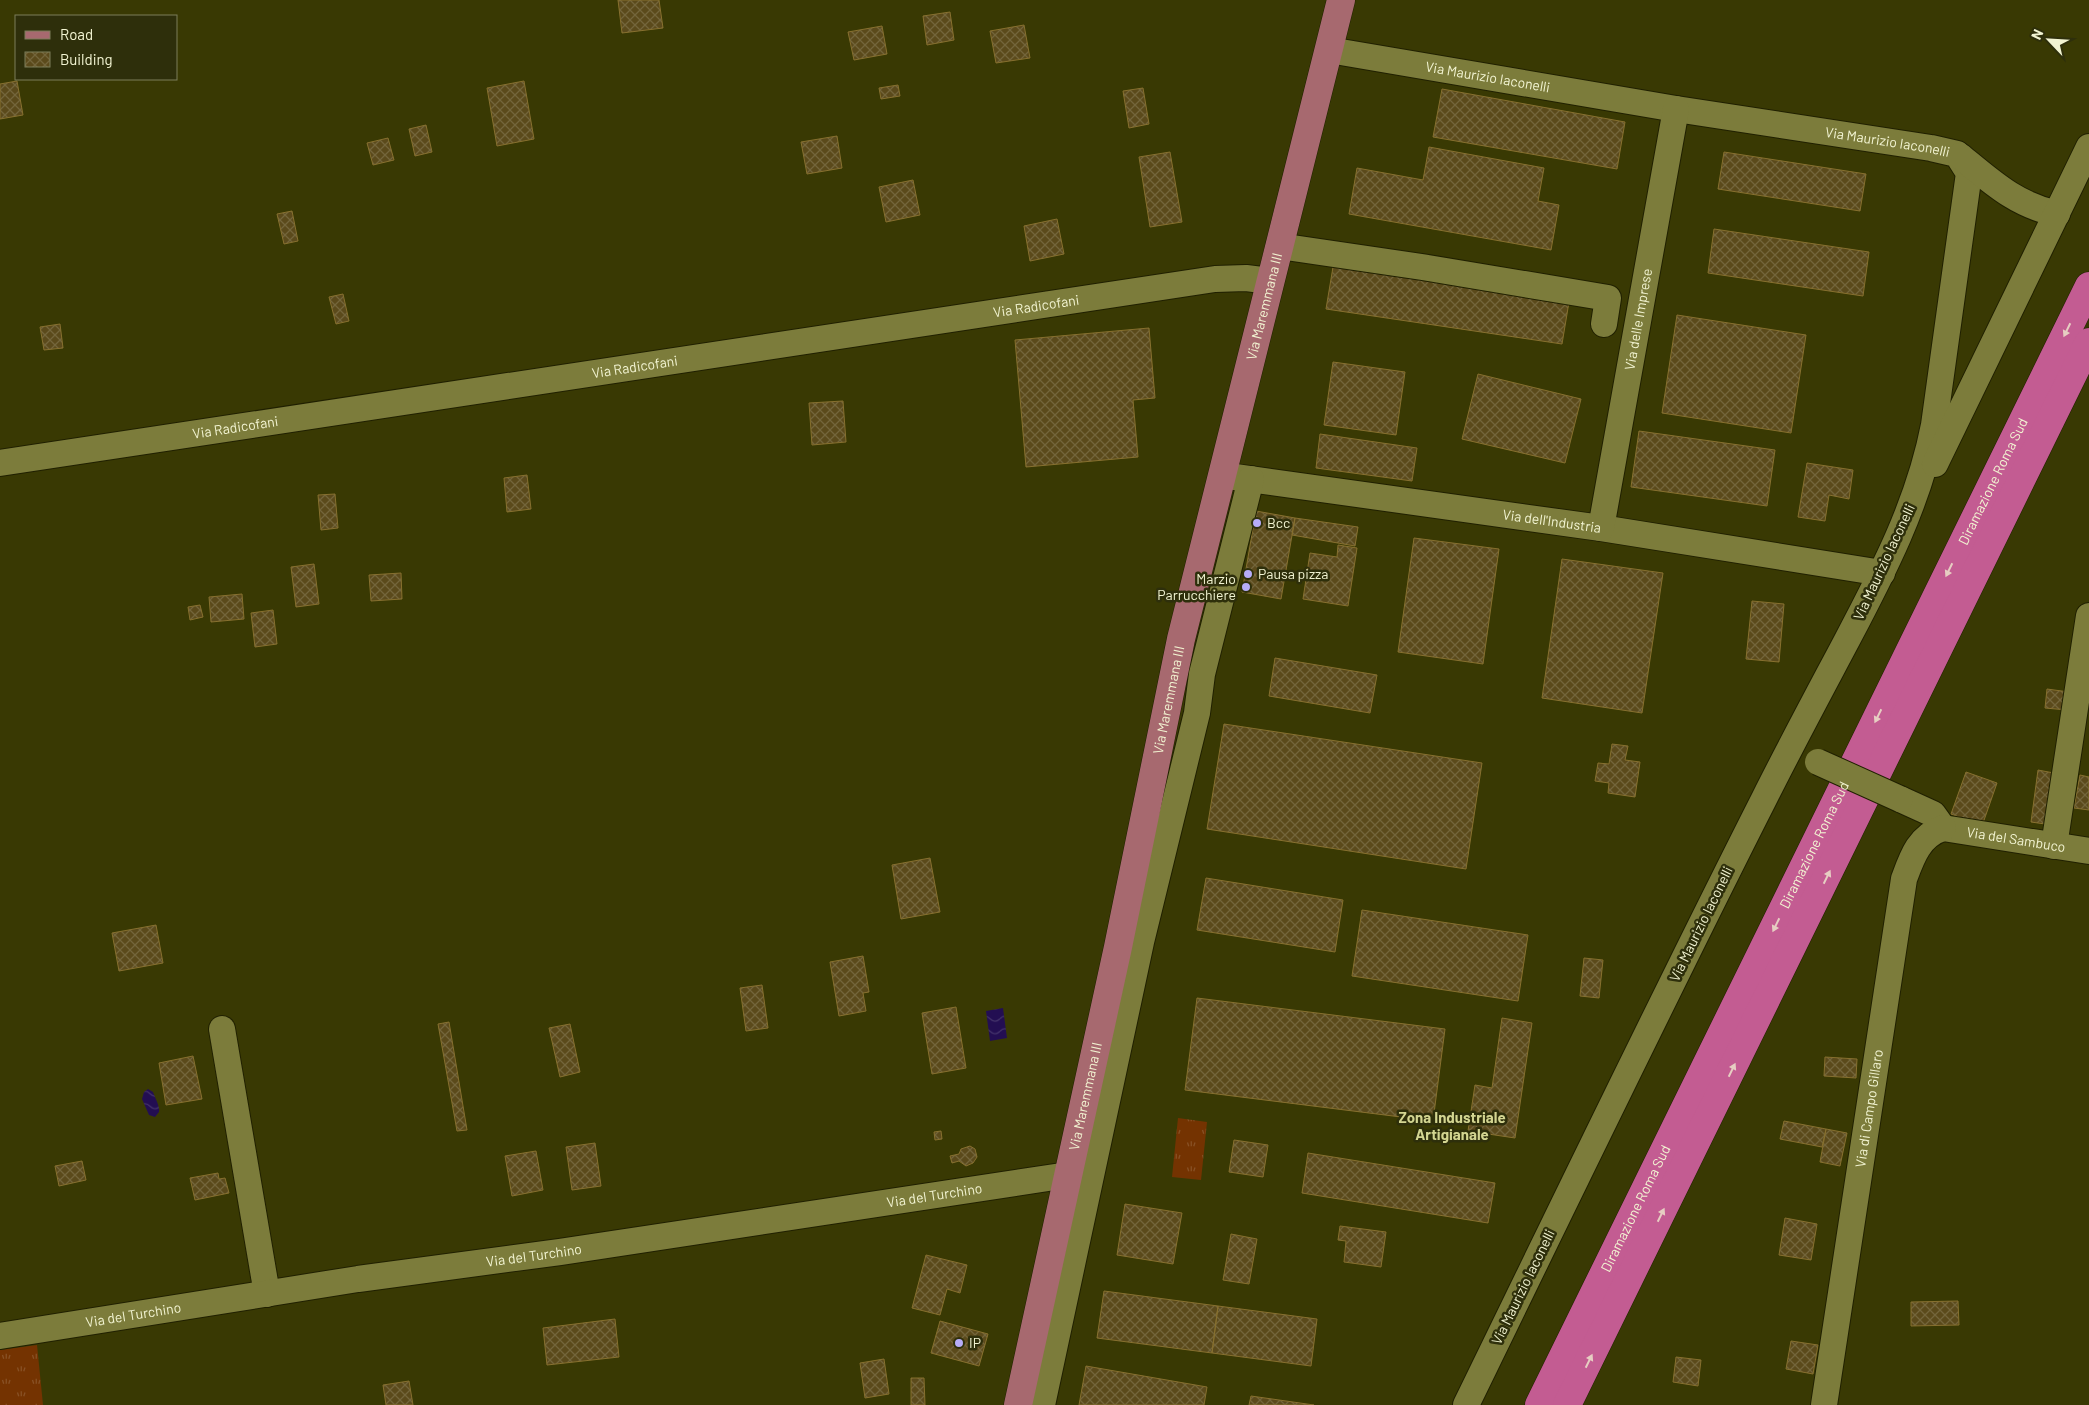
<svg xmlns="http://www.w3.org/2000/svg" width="2089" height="1405" viewBox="0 0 2089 1405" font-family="Barlow,sans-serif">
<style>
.grass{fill:url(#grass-tufts)}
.water{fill:url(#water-waves)}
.building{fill:url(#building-cross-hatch);stroke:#87702f}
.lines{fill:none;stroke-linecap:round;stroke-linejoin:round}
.minor-casing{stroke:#202000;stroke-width:28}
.major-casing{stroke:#202000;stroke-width:29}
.highway-casing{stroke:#202000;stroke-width:29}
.minor{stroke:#7c7c3b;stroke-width:26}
.major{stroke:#a7696f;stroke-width:28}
.highway{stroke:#c35c92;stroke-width:28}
.minor-bridge-casing{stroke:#202000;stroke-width:28;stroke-linecap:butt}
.minor-bridge{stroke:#7c7c3b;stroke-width:26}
.oneway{fill:#e6cec2}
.poi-dot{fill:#b6acf8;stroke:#2e2f0b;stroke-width:2}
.labels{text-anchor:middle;stroke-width:5;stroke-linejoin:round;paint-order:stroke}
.street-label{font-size:14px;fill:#f2f4d2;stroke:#2e2f0b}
.poi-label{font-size:14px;fill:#f2f4d2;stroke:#2e2f0b;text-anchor:start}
.neighbourhood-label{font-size:15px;font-weight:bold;fill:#d3d591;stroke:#2e2f0b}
</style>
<defs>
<pattern id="grass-tufts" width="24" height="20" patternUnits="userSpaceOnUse" patternTransform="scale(1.25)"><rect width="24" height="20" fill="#743301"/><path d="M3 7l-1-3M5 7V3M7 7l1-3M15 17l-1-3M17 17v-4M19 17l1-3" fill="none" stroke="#885125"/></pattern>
<pattern id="water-waves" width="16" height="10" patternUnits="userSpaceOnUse" patternTransform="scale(1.25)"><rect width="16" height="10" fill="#230e52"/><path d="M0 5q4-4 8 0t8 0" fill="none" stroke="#43326a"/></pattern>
<pattern id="building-cross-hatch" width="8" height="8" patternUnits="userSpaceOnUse" patternTransform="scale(1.25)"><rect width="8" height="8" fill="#5b4a1b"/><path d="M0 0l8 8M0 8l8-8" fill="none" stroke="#73653b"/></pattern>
</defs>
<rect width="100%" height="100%" fill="#393903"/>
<path class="grass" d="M1178,1118L1207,1122L1201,1180L1172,1177Z
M37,1345L43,1405H0V1350Z"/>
<path class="water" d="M1003,1008L1007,1038L990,1041L986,1011Z
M148,1089L153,1092C155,1098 160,1106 159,1112L155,1117L149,1115L142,1099L144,1092Z"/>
<path class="building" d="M618,0H659L663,28L622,33Z
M950,12L954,40L927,45L923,16Z
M1024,25L1030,58L996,63L990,31Z
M882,26L887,54L854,60L848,32Z
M17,81L23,115L0,119V84Z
M524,81L534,139L497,146L487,88Z
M898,85L900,96L881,99L879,88Z
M1143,88L1149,124L1129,128L1123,91Z
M1442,89L1625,122L1617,169L1433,137Z
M426,125L432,152L415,156L409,129Z
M837,136L842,168L807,174L801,142Z
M388,138L394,160L373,165L367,143Z
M1429,147L1544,168L1538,201L1559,205L1551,250L1349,214L1357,168L1423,180Z
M1170,152L1182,222L1150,227L1139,157Z
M1724,152L1866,174L1860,211L1718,189Z
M913,180L920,215L886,222L879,187Z
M292,211L298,241L284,244L277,214Z
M1057,219L1064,254L1030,261L1024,226Z
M1714,229L1869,252L1863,296L1708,273Z
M1334,261L1570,296L1562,344L1326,309Z
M343,294L349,321L336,324L329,297Z
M1677,315L1806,335L1791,433L1662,413Z
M60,324L63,348L44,350L40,327Z
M1149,328L1155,398L1133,400L1138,457L1026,467L1015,340Z
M1333,362L1405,372L1396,435L1324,425Z
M1478,374L1581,399L1565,463L1462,439Z
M843,401L846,442L812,445L809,403Z
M1639,431L1775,450L1767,506L1631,487Z
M1320,434L1417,448L1412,481L1316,468Z
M1807,463L1853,470L1849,499L1829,495L1825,521L1798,517Z
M527,475L531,509L507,512L504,478Z
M335,494L338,528L321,530L318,495Z
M1256,511L1295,518L1281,599L1242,592Z
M1295,518L1358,527L1355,546L1292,535Z
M1414,538L1499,549L1483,664L1398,652Z
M1338,545L1357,548L1348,606L1303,599L1310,553L1337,557Z
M1562,559L1663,573L1642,713L1542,698Z
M314,564L319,604L296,607L291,567Z
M401,573L402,599L371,601L369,575Z
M242,594L244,619L211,622L209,597Z
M1752,601L1784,604L1779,662L1746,659Z
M200,605L203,617L190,620L188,607Z
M273,610L277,644L255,647L251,613Z
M1275,658L1377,675L1370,713L1269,696Z
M2047,689L2069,692L2067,710L2045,708Z
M1224,724L1482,763L1466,869L1207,829Z
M1612,744L1628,746L1625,760L1640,762L1635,797L1608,793L1609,783L1595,781L1598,763L1609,764Z
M2038,770L2059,774L2052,825L2031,822Z
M1966,772L1997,783L1982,826L1951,814Z
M2080,775L2089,777V810L2074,808Z
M930,858L940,912L901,919L892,865Z
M1206,878L1343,900L1335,952L1197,930Z
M1362,910L1528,935L1518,1001L1352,976Z
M156,925L163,963L119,971L112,933Z
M863,956L869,992L863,993L866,1011L839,1016L830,962Z
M1584,958L1603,960L1599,998L1580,996Z
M762,985L768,1028L746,1031L740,988Z
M1197,998L1445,1029L1433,1121L1185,1090Z
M956,1007L966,1068L932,1074L922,1013Z
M1502,1018L1532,1023L1515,1138L1468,1131L1475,1085L1492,1088Z
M449,1022L467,1130L457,1131L438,1024Z
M570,1024L580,1072L560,1077L549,1028Z
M193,1056L202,1099L166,1105L159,1063Z
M1825,1057L1857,1059L1856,1078L1824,1076Z
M1784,1121L1826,1129L1822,1147L1780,1139Z
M1826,1129L1847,1133L1840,1166L1820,1162Z
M941,1131L942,1139L935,1140L934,1132Z
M1234,1140L1268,1145L1263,1177L1229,1172Z
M595,1143L601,1186L572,1190L566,1147Z
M970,1146L975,1149L977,1157L973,1163L966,1166L959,1161L952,1163L950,1156L959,1154L961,1149Z
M536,1151L543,1190L512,1196L505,1156Z
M1308,1153L1495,1183L1488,1223L1302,1193Z
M82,1161L86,1180L59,1186L55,1166Z
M218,1173L219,1179L225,1178L229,1193L195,1200L190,1178Z
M1125,1204L1182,1213L1173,1264L1117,1255Z
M1785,1218L1817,1224L1811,1260L1779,1255Z
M1340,1226L1386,1232L1381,1267L1344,1262L1346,1241L1338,1240Z
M1231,1234L1257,1239L1249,1284L1223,1280Z
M926,1255L967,1265L960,1293L947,1289L940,1315L912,1308Z
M1104,1291L1218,1306L1212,1353L1097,1338Z
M1958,1301L1959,1325L1911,1326V1302Z
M1218,1306L1317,1319L1311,1366L1212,1353Z
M615,1319L619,1357L547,1365L543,1328Z
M940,1321L988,1334L979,1366L931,1353Z
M1791,1341L1818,1345L1813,1374L1786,1369Z
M1676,1357L1701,1360L1698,1386L1673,1382Z
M884,1359L889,1394L865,1398L860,1363Z
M1086,1366L1207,1387L1204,1405H1079Z
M911,1378H924L925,1405H911Z
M409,1381L413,1405H386L383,1385Z
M1251,1396L1314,1405H1249Z"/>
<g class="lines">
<defs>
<g id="minor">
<path id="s1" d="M1329,50L1676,109L1931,148L1957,154L1969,173L1934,425C1919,503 1883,572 1846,642C1819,693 1791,745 1765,797C1663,998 1565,1202 1466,1405"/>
<path d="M1960,156C1993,183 2015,204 2057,214"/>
<path d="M1279,246L1422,267L1608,298L1604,324"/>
<path id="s2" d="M0,463L1215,279L1246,278L1270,281"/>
<path d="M1935,464L2089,147"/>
<path id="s3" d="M1235,477L1601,528L1882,573"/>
<path id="s4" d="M1601,528L1676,109"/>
<path d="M1900,799L1933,814L1943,828"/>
<path id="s5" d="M1943,828L2089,851"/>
<path d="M2054,846L2089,616"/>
<path d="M222,1029L267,1294"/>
<path id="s6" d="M0,1336L358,1279L560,1252L1068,1175"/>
<path d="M1042,1405L1141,942L1197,713L1202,674L1251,479"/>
<path id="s7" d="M1824,1405L1904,879C1912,857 1919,836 1943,828"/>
</g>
<g id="major">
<path id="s8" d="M1018,1405L1118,947L1181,639L1341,0"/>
</g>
<g id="highway">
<path id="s9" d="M1539,1405L2089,286"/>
<path d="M1567,1405L2089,342"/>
</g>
</defs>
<use href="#minor" class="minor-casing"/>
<use href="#major" class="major-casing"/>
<use href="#highway" class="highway-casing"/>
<use href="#minor" class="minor"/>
<use href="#major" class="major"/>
<use href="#highway" class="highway"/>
<defs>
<path id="minor-bridge" d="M1818,762L1900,799"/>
</defs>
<use href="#minor-bridge" class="minor-bridge-casing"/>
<use href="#minor-bridge" class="minor-bridge"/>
</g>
<defs><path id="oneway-solid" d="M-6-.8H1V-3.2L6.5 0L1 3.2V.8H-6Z" transform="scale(1.25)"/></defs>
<g class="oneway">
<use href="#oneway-solid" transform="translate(2067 330) rotate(116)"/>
<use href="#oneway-solid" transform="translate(1949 570) rotate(116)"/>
<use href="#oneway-solid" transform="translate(1878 716) rotate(116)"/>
<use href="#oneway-solid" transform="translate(1827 877) rotate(-64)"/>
<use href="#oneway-solid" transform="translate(1776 925) rotate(116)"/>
<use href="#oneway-solid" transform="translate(1732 1070) rotate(-64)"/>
<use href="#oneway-solid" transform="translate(1661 1215) rotate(-64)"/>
<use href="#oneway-solid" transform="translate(1589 1361) rotate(-64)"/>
</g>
<g class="poi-dot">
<circle cx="1257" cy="523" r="5"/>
<circle cx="1248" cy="574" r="5"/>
<circle cx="1246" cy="587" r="5"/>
<circle cx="959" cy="1343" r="5"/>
</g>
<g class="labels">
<g class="street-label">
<text dy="5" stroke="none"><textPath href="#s1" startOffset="161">Via Maurizio Iaconelli</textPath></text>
<text dy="5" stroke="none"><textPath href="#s1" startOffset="566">Via Maurizio Iaconelli</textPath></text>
<text dy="5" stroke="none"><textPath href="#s2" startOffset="1048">Via Radicofani</textPath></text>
<text dy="5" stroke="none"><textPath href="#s8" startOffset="1126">Via Maremmana III</textPath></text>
<text dy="5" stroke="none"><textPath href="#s4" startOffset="212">Via delle Imprese</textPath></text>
<text dy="5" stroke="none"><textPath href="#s2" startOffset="642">Via Radicofani</textPath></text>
<text dy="5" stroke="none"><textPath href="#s2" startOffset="238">Via Radicofani</textPath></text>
<text dy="5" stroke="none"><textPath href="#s9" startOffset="1029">Diramazione Roma Sud</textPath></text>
<text dy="5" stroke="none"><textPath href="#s3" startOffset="320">Via dell'Industria</textPath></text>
<text transform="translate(1884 562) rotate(-65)" y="5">Via Maurizio Iaconelli</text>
<text dy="5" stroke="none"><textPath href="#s8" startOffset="721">Via Maremmana III</textPath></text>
<text dy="5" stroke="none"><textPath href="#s5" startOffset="74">Via del Sambuco</textPath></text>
<text dy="5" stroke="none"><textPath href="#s9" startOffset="624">Diramazione Roma Sud</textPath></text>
<text transform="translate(1701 924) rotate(-64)" y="5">Via Maurizio Iaconelli</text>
<text dy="5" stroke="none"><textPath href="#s8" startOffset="316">Via Maremmana III</textPath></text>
<text dy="5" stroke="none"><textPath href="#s7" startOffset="300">Via di Campo Gillaro</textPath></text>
<text dy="5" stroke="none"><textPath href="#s6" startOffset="945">Via del Turchino</textPath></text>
<text dy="5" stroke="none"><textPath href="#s9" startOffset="219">Diramazione Roma Sud</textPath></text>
<text dy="5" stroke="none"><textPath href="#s6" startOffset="540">Via del Turchino</textPath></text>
<text transform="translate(1523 1287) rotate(-64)" y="5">Via Maurizio Iaconelli</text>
<text dy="5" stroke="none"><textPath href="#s6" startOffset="135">Via del Turchino</textPath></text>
</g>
<g class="poi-label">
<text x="1267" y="528">Bcc</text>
<text x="1258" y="579">Pausa pizza</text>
<text x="1236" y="584" text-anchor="end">Marzio<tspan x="1236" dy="16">Parrucchiere</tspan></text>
<text x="969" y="1348">IP</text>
</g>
<g class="neighbourhood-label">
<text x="1452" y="1123">Zona Industriale<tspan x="1452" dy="17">Artigianale</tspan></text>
</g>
</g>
<rect x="15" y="15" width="162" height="65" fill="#2e2f0b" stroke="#7c7e5b"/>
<rect x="25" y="31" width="25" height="8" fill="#a7696f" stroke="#7c7e5b"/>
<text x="60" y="40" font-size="15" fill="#f2f4d2">Road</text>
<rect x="25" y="52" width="25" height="15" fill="url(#building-cross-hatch)" stroke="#7c7e5b"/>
<text x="60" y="65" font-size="15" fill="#f2f4d2">Building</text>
<g transform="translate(2049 40) rotate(295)" stroke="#2e2f0b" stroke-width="4" paint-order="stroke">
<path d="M0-4L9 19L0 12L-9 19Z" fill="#f2f4d2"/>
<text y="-8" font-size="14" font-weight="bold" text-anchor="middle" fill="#f2f4d2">N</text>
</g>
</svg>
